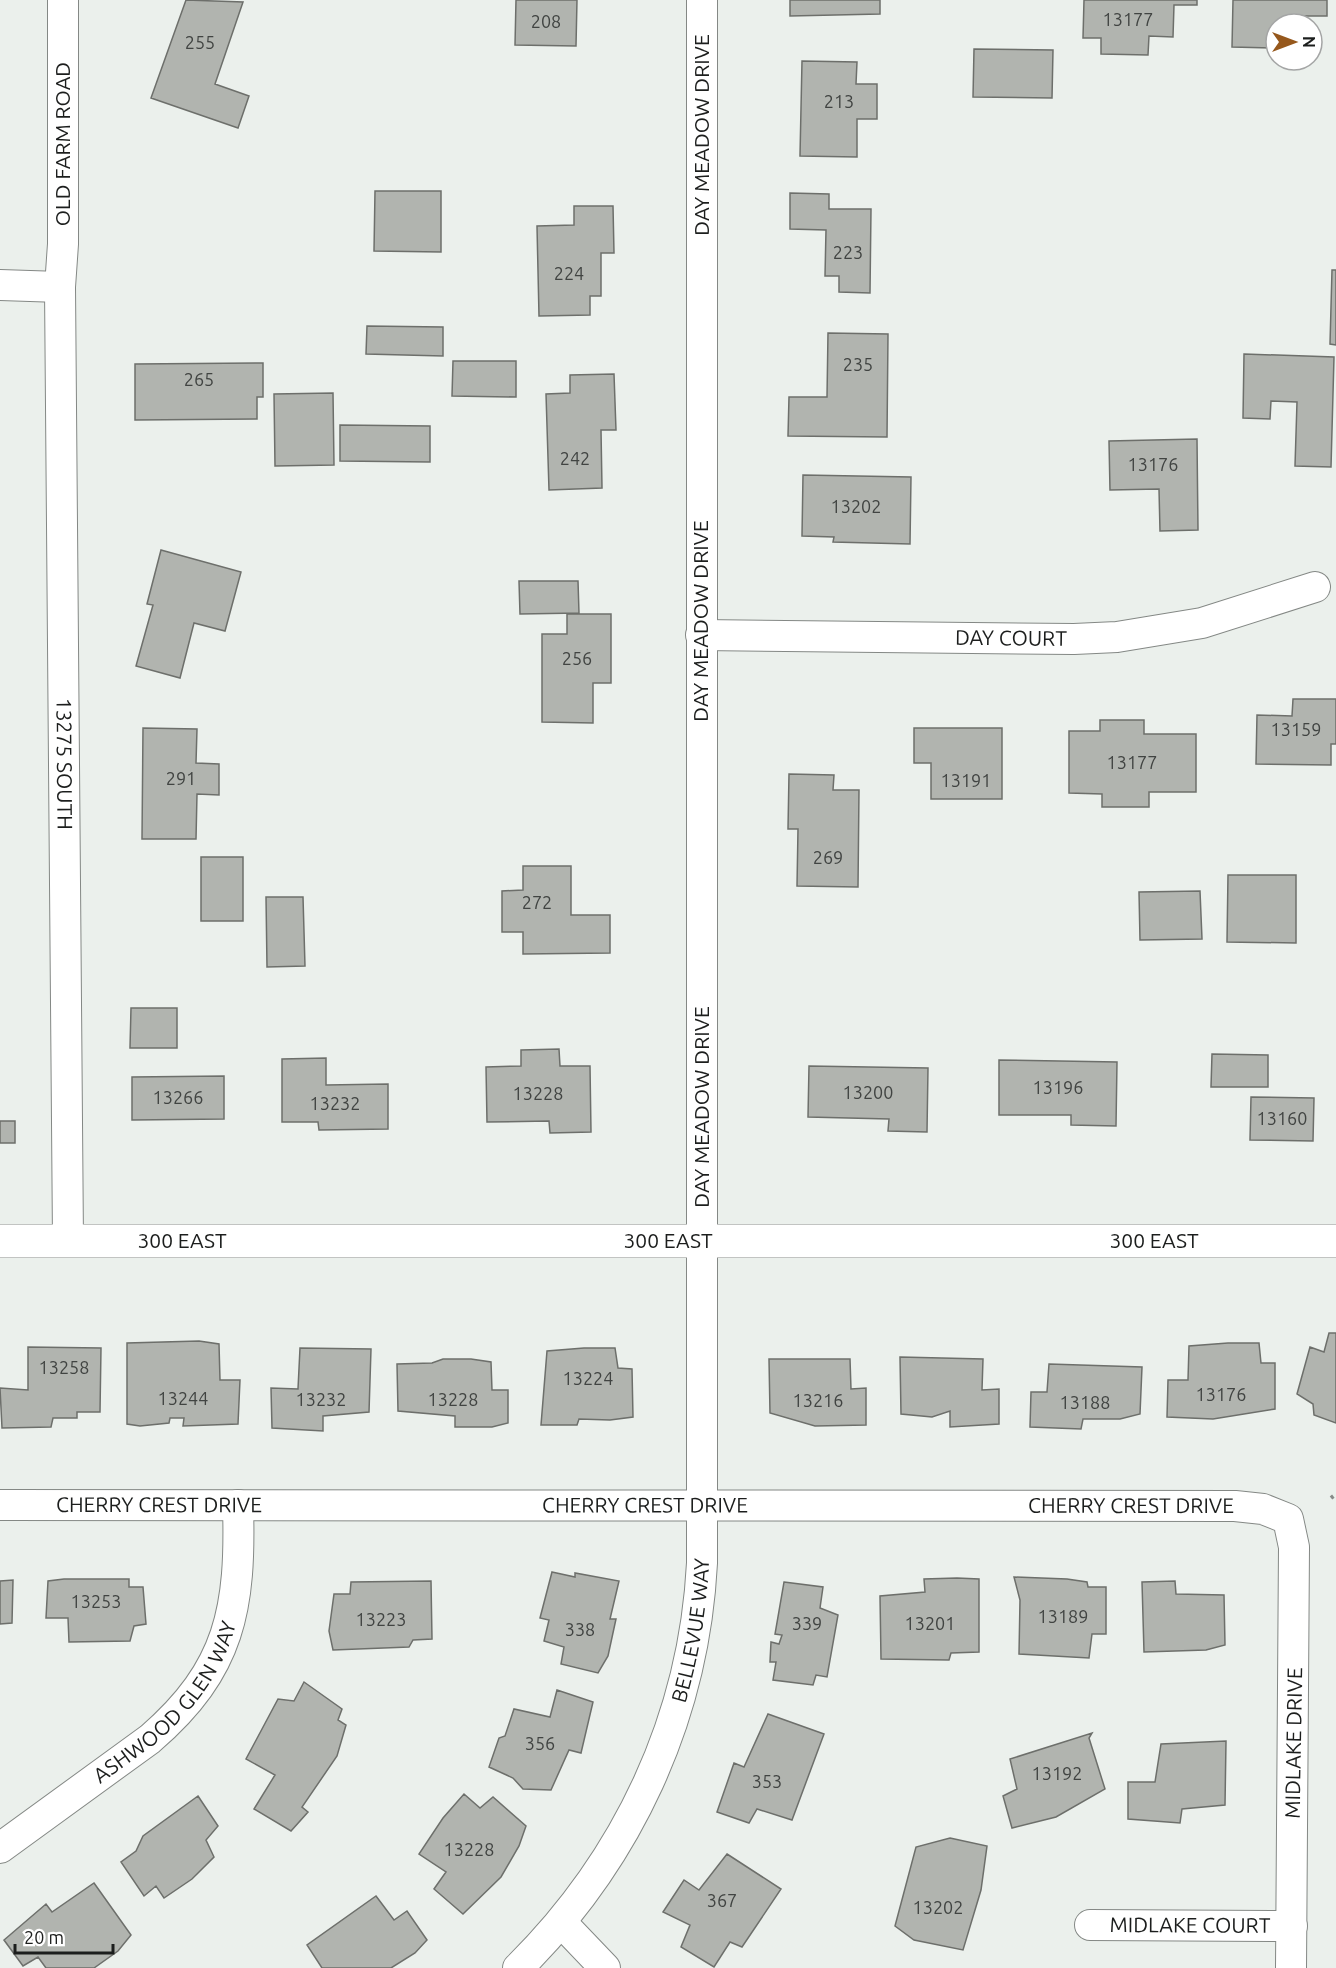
<svg xmlns="http://www.w3.org/2000/svg" width="1336" height="1968" viewBox="0 0 1336 1968" font-family="Ubuntu,sans-serif">
<style>
.building{fill:#b1b4af;stroke:#6d6f6b;stroke-width:1.5}
.lines{fill:none;stroke-linecap:round;stroke-linejoin:round}
.street-casing{stroke:#848885;stroke-width:32}
.secondary-casing{stroke:#848885;stroke-width:34}
.path{stroke:#878a88;stroke-width:4;stroke-dasharray:3 4.5;stroke-linecap:butt}
.street{stroke:#fff;stroke-width:30}
.secondary{stroke:#fff;stroke-width:33}
.labels{text-anchor:middle;stroke-width:5;stroke-linejoin:round;paint-order:stroke}
.number-label{font-size:18px;fill:#414442}
.street-label{font-size:21px;fill:#1c1e1d;stroke:#fff}
</style>
<rect width="100%" height="100%" fill="#ebf0ec"/>
<path class="building" d="M186,0L243,2L215,84L249,96L238,128L151,98Z
M516,0H577L576,46L515,45Z
M790,0H880V14L790,16Z
M1084,0H1197V5H1174L1173,37L1149,36L1148,55L1101,54V38H1083Z
M1233,0H1327V16H1289V24H1276V48L1232,47Z
M974,49L1053,50L1052,98L973,97Z
M802,61L857,62L856,84H877V119H857V157L800,156Z
M375,191H441V252L374,251Z
M790,193L829,194V209H871L870,293L839,292V276H825L826,230L790,229Z
M574,206H613L614,253H601V296H590V315L539,316L537,226L574,225Z
M1332,270H1336V345L1330,344Z
M367,326L443,327V356L366,354Z
M828,333L888,334L887,437L788,436L789,397H827Z
M1244,354L1334,357L1331,467L1295,466L1297,402L1271,401L1270,419L1243,418Z
M453,361H516V397L452,396Z
M263,363V397H257V419L135,420V364Z
M614,374L616,430H601L602,488L549,490L546,394L570,393V375Z
M333,393L334,465L275,466L274,394Z
M340,425L430,426V462L340,461Z
M1197,439L1198,530L1160,531L1159,489L1110,490L1109,441Z
M803,475L911,477L910,544L833,542L834,537L802,536Z
M161,550L241,572L225,631L194,623L180,678L136,666L153,605L147,604Z
M519,581H578L579,613L520,614Z
M567,614H611V683H593V723L542,722V634H567Z
M1293,699H1336V744H1331V765L1256,764L1257,715L1292,716Z
M1100,720H1144V734H1196V792H1149V807H1102V794L1069,793V731H1100Z
M143,728L197,729L196,763L219,764V795L197,794L196,839H142Z
M914,728H1002V799H931V763H914Z
M789,774L834,775L833,790H859L858,887L797,886L798,829H788Z
M201,857H243V921H201Z
M523,866H571V915H610V953L523,954V932H502V891L523,890Z
M1228,875H1296V943L1227,942Z
M1200,891L1202,939L1140,940L1139,892Z
M266,897H303L305,966L267,967Z
M131,1008H177V1048H130Z
M559,1049L560,1066H590L591,1132L550,1133L549,1121L487,1122L486,1067L521,1066V1050Z
M1212,1054L1268,1055V1087H1211Z
M326,1058V1085L388,1084V1129L319,1130L318,1122H282V1059Z
M999,1060L1117,1062L1116,1126L1071,1125V1115H999Z
M809,1066L928,1068L927,1132L888,1131L889,1119L808,1117Z
M224,1076V1119L132,1120V1077Z
M1251,1097L1314,1098L1313,1141L1250,1140Z
M0,1121H15V1143H0Z
M1329,1333H1336V1423L1314,1415L1313,1404L1297,1394L1310,1347L1324,1352Z
M199,1341L219,1344L220,1380H240L238,1424L183,1426L184,1418H170L169,1423L140,1426L127,1424V1343Z
M1228,1343H1259L1261,1363H1275V1409L1213,1419L1167,1417L1168,1380H1188L1189,1346Z
M28,1347L101,1348L100,1412H77V1418H53L51,1427L2,1428L0,1388L28,1390Z
M300,1348L371,1349L369,1412L323,1416V1431L272,1428L271,1388L298,1389Z
M584,1348H615L618,1368L632,1369L633,1417L610,1420L579,1419L577,1425H541L547,1351Z
M900,1357L983,1359L982,1390L999,1389V1424L950,1427V1411L932,1417L901,1414Z
M443,1359H471L491,1362L492,1390H508V1423L492,1427H455V1416L398,1411L397,1364L432,1363Z
M769,1359H850L851,1389L866,1388V1425L815,1426L770,1413Z
M1049,1364L1142,1367L1140,1414L1120,1419H1083L1081,1429L1030,1427L1031,1392H1047Z
M552,1572L575,1577V1573L619,1581L610,1619H616L608,1656L598,1673L561,1664L564,1647L544,1641L549,1620L540,1618Z
M1014,1577L1067,1579L1087,1582L1088,1587H1106V1634H1092L1089,1658L1019,1654L1020,1600Z
M957,1578L979,1579V1652L951,1653L949,1660L881,1659L880,1596L925,1592L924,1579Z
M64,1579H129V1587H143L146,1624L134,1626L130,1641L69,1642L68,1618H46L48,1581Z
M13,1580L12,1623L0,1624V1581Z
M431,1581L432,1639L413,1640L409,1647L333,1650L329,1631L334,1594H350L351,1582Z
M1175,1581L1176,1594L1224,1595L1225,1645L1206,1650L1144,1652L1142,1582Z
M784,1582L823,1587L820,1608L838,1615L827,1677L816,1675L813,1685L773,1680L776,1662H770L771,1642L779,1644L782,1635L775,1634Z
M304,1682L342,1709L338,1720L346,1725L337,1756L302,1807L308,1812L291,1831L254,1809L275,1775L246,1759L278,1699L294,1701Z
M557,1690L593,1702L581,1753L569,1750L551,1790L523,1789L513,1778L489,1767L499,1738L505,1736L514,1709L550,1717Z
M768,1714L824,1734L792,1820L757,1809L749,1823L717,1812L734,1763L744,1767Z
M1092,1733L1089,1738L1105,1789L1056,1817L1012,1828L1003,1796L1017,1789L1010,1759Z
M1226,1741L1225,1805L1182,1809L1180,1823L1128,1819V1782H1155L1161,1744Z
M464,1794L480,1808L493,1797L526,1826L519,1846L501,1877L463,1914L434,1889L446,1872L419,1854L443,1818Z
M198,1796L218,1826L206,1840L214,1857L192,1879L164,1898L156,1886L144,1896L121,1862L136,1851L143,1836Z
M950,1838L987,1846L981,1890L963,1950L914,1940L895,1926L916,1847Z
M727,1854L781,1889L742,1947L730,1942L714,1967L681,1947L690,1925L663,1912L684,1880L699,1890Z
M94,1883L131,1935L118,1951L94,1968H46L38,1957L23,1966L4,1940L46,1904L52,1912Z
M376,1896L394,1920L407,1911L427,1940L415,1953L391,1968H322L307,1945Z"/>
<g class="lines">
<defs>
<g id="street">
<path id="s1" d="M63,0V244L60,287L68,1241"/>
<path d="M0,285L60,287"/>
<path id="s2" d="M701,635L1074,639L1117,637L1202,623L1315,587"/>
<path id="s3" d="M0,1505L1235,1506L1263,1509L1288,1519L1294,1547L1291,1968"/>
<path id="s4" d="M0,1848L150,1739C231,1669 241,1608 238,1505"/>
<path d="M561,1922L605,1968"/>
<path id="s5" d="M1090,1925L1292,1926"/>
<path id="s6" d="M518,1968C628,1859 694,1718 702,1563V0"/>
</g>
<g id="secondary">
<path id="s7" d="M0,1241H1336"/>
</g>
</defs>
<use href="#street" class="street-casing"/>
<use href="#secondary" class="secondary-casing"/>
<path class="path" d="M1331,1498L1336,1494"/>
<use href="#street" class="street"/>
<use href="#secondary" class="secondary"/>
</g>
<g class="labels">
<g class="number-label">
<text x="1128" y="26">13177</text>
<text x="546" y="28">208</text>
<text x="200" y="49">255</text>
<text x="839" y="108">213</text>
<text x="848" y="259">223</text>
<text x="569" y="280">224</text>
<text x="858" y="371">235</text>
<text x="199" y="386">265</text>
<text x="575" y="465">242</text>
<text x="1153" y="471">13176</text>
<text x="856" y="513">13202</text>
<text x="577" y="665">256</text>
<text x="1296" y="736">13159</text>
<text x="1132" y="769">13177</text>
<text x="181" y="785">291</text>
<text x="966" y="787">13191</text>
<text x="828" y="864">269</text>
<text x="537" y="909">272</text>
<text x="1058" y="1094">13196</text>
<text x="868" y="1099">13200</text>
<text x="538" y="1100">13228</text>
<text x="178" y="1104">13266</text>
<text x="335" y="1110">13232</text>
<text x="1282" y="1125">13160</text>
<text x="64" y="1374">13258</text>
<text x="588" y="1385">13224</text>
<text x="1221" y="1401">13176</text>
<text x="183" y="1405">13244</text>
<text x="321" y="1406">13232</text>
<text x="453" y="1406">13228</text>
<text x="818" y="1407">13216</text>
<text x="1085" y="1409">13188</text>
<text x="96" y="1608">13253</text>
<text x="1063" y="1623">13189</text>
<text x="381" y="1626">13223</text>
<text x="807" y="1630">339</text>
<text x="930" y="1630">13201</text>
<text x="580" y="1636">338</text>
<text x="540" y="1750">356</text>
<text x="1057" y="1780">13192</text>
<text x="767" y="1788">353</text>
<text x="469" y="1856">13228</text>
<text x="722" y="1907">367</text>
<text x="938" y="1914">13202</text>
</g>
<g class="street-label">
<text transform="translate(702 135) rotate(-90)" y="7">DAY MEADOW DRIVE</text>
<text transform="translate(63 144) rotate(-90)" y="7">OLD FARM ROAD</text>
<text transform="translate(701 621) rotate(-90)" y="7">DAY MEADOW DRIVE</text>
<text dy="7" stroke="none"><textPath href="#s2" startOffset="310">DAY COURT</textPath></text>
<text dy="7" stroke="none"><textPath href="#s1" startOffset="764">13275 SOUTH</textPath></text>
<text transform="translate(702 1107) rotate(-90)" y="7">DAY MEADOW DRIVE</text>
<text dy="7" stroke="none"><textPath href="#s7" startOffset="182">300 EAST</textPath></text>
<text dy="7" stroke="none"><textPath href="#s7" startOffset="1154">300 EAST</textPath></text>
<text dy="7" stroke="none"><textPath href="#s7" startOffset="668">300 EAST</textPath></text>
<text dy="7" stroke="none"><textPath href="#s3" startOffset="159">CHERRY CREST DRIVE</textPath></text>
<text dy="7" stroke="none"><textPath href="#s3" startOffset="645">CHERRY CREST DRIVE</textPath></text>
<text dy="7" stroke="none"><textPath href="#s3" startOffset="1131">CHERRY CREST DRIVE</textPath></text>
<text dy="7" stroke="none"><textPath href="#s6" startOffset="387">BELLEVUE WAY</textPath></text>
<text dy="7" stroke="none"><textPath href="#s4" startOffset="224">ASHWOOD GLEN WAY</textPath></text>
<text transform="translate(1294 1743) rotate(-89)" y="7">MIDLAKE DRIVE</text>
<text dy="7" stroke="none"><textPath href="#s5" startOffset="100">MIDLAKE COURT</textPath></text>
</g>
</g>
<g transform="translate(1294 42) rotate(90)"><circle r="28" fill="#ffffff" stroke="#a4a5a5" stroke-width="1.5"/>
<path d="M0-4.5L10 22L0 15L-10 22Z" fill="#96581c"/>
<text y="-9" font-size="16" font-weight="bold" text-anchor="middle" fill="#1c1e1d">N</text>
</g>
<path d="M15 1944v9h98v-9" fill="none" stroke="#1c1e1d" stroke-width="3"/>
<text x="24" y="1944" font-size="18" fill="#1c1e1d" stroke="#ffffff" stroke-width="4.5" paint-order="stroke">20 m</text>
</svg>
